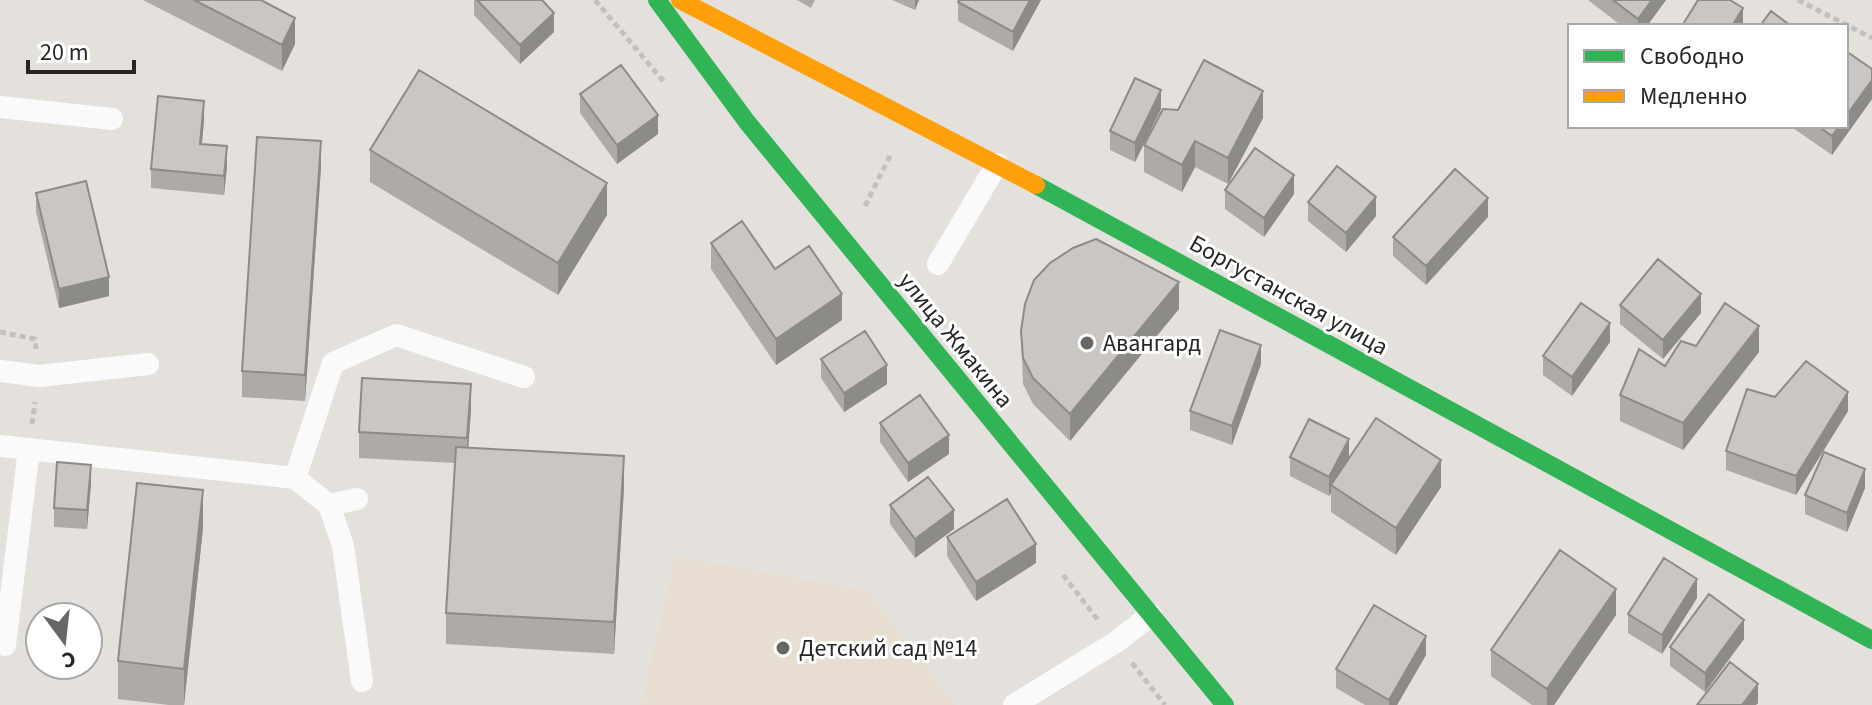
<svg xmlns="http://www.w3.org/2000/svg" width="1872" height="705" viewBox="0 0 1872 705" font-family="'Source Sans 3',sans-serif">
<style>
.education{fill:#e7ded1}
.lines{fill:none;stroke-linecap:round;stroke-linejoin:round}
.path{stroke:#c2c1c0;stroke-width:5;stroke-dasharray:6 4;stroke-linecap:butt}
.lane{stroke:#fbfafa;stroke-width:22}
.fast{stroke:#30b455;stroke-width:18}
.slow{stroke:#ff9f0a;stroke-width:18}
.wall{fill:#adaaa8}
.shaded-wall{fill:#8d8b88}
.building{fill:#c9c6c3;stroke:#8d8b88;stroke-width:2}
.poi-dot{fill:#686766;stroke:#fff;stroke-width:3}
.labels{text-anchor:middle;stroke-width:6;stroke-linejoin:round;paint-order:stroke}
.street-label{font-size:24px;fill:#262626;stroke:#fff}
.poi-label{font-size:24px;fill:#262626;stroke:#fff;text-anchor:start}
</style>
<rect width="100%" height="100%" fill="#e4e0dc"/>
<path class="education" d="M675,556L868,591L955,705H641Z"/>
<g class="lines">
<path class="path" d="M595,0L664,82
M1798,0L1872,38
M865,206L891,154
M0,332L35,339L36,349
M32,424L35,402
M1063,575L1098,620
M1132,663L1165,705"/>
<path class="lane" d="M0,107L112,119
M938,264L997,164
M0,371L39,376L148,364
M0,446L295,478L329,505L343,546L362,681
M295,478L333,363L396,335L524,377
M329,505L357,499
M5,645L29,449
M1014,705L1116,642L1151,615"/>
<path class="fast" d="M657,0L747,122L1225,705
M1036,185L1872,640"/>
<path class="slow" d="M680,0L1036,185"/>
</g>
<path class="wall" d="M143,0H261L295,44L282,71Z
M474,0H542L554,32L520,64L474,15Z
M797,0H815L811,8Z
M892,0H919L915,10Z
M1041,0L1013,51L958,21V2Z
M1588,0H1666L1647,26H1622Z
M1872,69V99L1832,155L1793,128V126H1846Z
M580,94L658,134L617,164L580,113Z
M1161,109L1135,162L1110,150V131Z
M1263,118L1228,184L1195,167L1182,192L1144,172V145Z
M204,120L202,144L227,166L224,195L151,188V169Z
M370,150L607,215L558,295L370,182Z
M321,167L305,401L242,397V371Z
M1225,190L1294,194L1264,237L1225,209Z
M36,193L109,296L59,308L36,212Z
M1308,202L1376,216L1346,252L1308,221Z
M1488,217L1426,285L1393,256V237Z
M711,243L775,269L842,320L776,365L711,269Z
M1620,305L1701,313L1663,359L1620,324Z
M1179,309L1070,441L1033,404L1023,384L1021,331Z
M1610,342L1572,396L1543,375V356Z
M1696,346L1759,352L1683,450L1620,421V395Z
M821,359L887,384L844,412L821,378Z
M1261,364L1232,445L1190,430V411Z
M471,410L468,448L624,488L614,654L446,644V613L455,463L359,458V432Z
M1848,411L1796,495L1726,470V451Z
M880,423L949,454L908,482L880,442Z
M1290,457L1349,459L1441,487L1396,555L1331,512V493L1329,496L1290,476Z
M91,484L87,529L54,527V508Z
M1865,488L1847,532L1805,514V495Z
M890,505L954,529L915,558L890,524Z
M203,528L184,705H169L118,699V661Z
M947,537L1036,563L976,601L947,556Z
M1697,598L1662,654L1628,633V614Z
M1616,615L1554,705H1532L1491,676V650Z
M1744,639L1705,692L1670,666V647Z
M1426,655L1397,705H1365L1336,688V669Z"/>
<path class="shaded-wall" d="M915,0H919L915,10Z
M1030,0H1041L1013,51V32Z
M1652,0H1666L1647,26H1638V19Z
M1743,8V26H1732Z
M554,13V32L520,64V45Z
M295,18V44L282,71V45Z
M1872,80V99L1832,155V136L1839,126H1846V116Z
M1161,90V109L1135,162V143Z
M1263,91V118L1228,184V158Z
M204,101V120L200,163V144Z
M658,115V134L617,164V145Z
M321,141V167L305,401V375Z
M1195,141V167L1182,192V165Z
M227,146V166L224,195V176Z
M1294,175V194L1264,237V218Z
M607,183V215L558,295V263Z
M1376,197V216L1346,252V233Z
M1488,198V217L1426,285V266Z
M109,277V296L59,308V289Z
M1179,282V309L1070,441V414Z
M842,294V320L776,365V339Z
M1701,294V313L1663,359V340Z
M1610,323V342L1572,396V377Z
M1759,326V352L1683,450V423Z
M1261,345V364L1232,445V426Z
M887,365V384L844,412V393Z
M471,384V410L467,464V438Z
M1848,392V411L1796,495V476Z
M949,435V454L908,482V463Z
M1349,439V458L1331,485V493L1329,496V477Z
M624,456V488L614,654V622Z
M1441,460V487L1396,555V528Z
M91,465V484L87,529V510Z
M1865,469V488L1847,532V513Z
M203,490V528L184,705V669Z
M954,510V529L915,558V539Z
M1036,544V563L976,601V582Z
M1697,579V598L1662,654V635Z
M1616,589V615L1554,705H1547V689Z
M1744,620V639L1705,692V673Z
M1426,636V655L1397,705H1389V700Z
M1758,684V703L1756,705H1742Z"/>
<path class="building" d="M194,0H261L295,18L282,45Z
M477,0H542L554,13L520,45Z
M959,0H1030L1013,32L958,2Z
M1613,0H1652L1638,19Z
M1698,0H1730L1743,8L1732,26H1682Z
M1771,11L1791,26H1760Z
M1846,51L1872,69V80L1846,116Z
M1204,60L1263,91L1228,158L1195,141L1182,165L1144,145L1163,109L1178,110Z
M621,65L658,115L617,145L580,94Z
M419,70L607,183L558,263L370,150Z
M1135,78L1161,90L1135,143L1110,131Z
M158,96L204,101L200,144L227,146L224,176L151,169Z
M1818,126H1839L1832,136Z
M257,137L321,141L305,375L242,371Z
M1255,148L1294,175L1264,218L1225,190Z
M1337,166L1376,197L1346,233L1308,202Z
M1455,169L1488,198L1426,266L1393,237Z
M86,181L109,277L59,289L36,193Z
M742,221L775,269L809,246L842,294L776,339L711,243Z
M1096,239L1179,282L1070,414L1033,378L1023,358L1021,331L1025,304L1034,280L1050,263L1073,248Z
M1658,259L1701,294L1663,340L1620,305Z
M1581,303L1610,323L1572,377L1543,356Z
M1725,303L1759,326L1683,423L1620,395L1639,349L1665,366L1681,341L1696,346Z
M1220,330L1261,345L1232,426L1190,411Z
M865,331L887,365L844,393L821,359Z
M1806,361L1848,392L1796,476L1726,451L1747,389L1775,397Z
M362,378L471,384L467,438L359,432Z
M920,395L949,435L908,463L880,423Z
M1376,418L1441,460L1396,528L1331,485Z
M1309,419L1349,439L1329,477L1290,457Z
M456,447L624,456L614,622L446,613Z
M1824,452L1865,469L1847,513L1805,495Z
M57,462L91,465L87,510L54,508Z
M928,477L954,510L915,539L890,505Z
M137,483L203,490L184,669L118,661Z
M1007,499L1036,544L976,582L947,537Z
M1560,550L1616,589L1547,689L1491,650Z
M1664,558L1697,579L1662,635L1628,614Z
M1709,594L1744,620L1705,673L1670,647Z
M1374,605L1426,636L1389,700L1336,669Z
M1730,662L1758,684L1742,705H1697Z"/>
<g class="poi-dot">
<circle cx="1087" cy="343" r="8"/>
<circle cx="783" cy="648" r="8"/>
</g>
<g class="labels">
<g class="street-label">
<text transform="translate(1289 295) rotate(29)" y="8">Боргустанская улица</text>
<text transform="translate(956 340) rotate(51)" y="8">улица Жмакина</text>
</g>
<g class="poi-label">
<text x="1103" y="351">Авангард</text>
<text x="799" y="656">Детский сад №14</text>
</g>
</g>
<rect x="1568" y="24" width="280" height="104" fill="#ffffff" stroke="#a8a8a8" stroke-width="2"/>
<rect x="1584" y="50" width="40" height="12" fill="#30b455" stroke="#a8a8a8" stroke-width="2"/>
<text x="1640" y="64" font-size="24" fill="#262626">Свободно</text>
<rect x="1584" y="90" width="40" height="12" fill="#ff9f0a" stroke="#a8a8a8" stroke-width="2"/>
<text x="1640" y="104" font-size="24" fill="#262626">Медленно</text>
<g transform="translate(64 641) rotate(165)"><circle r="38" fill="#ffffff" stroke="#a8a8a8" stroke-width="2"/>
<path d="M0-6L14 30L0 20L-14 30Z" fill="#686766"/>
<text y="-12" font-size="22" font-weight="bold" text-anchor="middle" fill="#262626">С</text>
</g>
<path d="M28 60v12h106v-12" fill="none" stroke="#262626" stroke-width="4"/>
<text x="40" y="60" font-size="24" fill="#262626" stroke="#ffffff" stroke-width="6" paint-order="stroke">20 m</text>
</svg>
